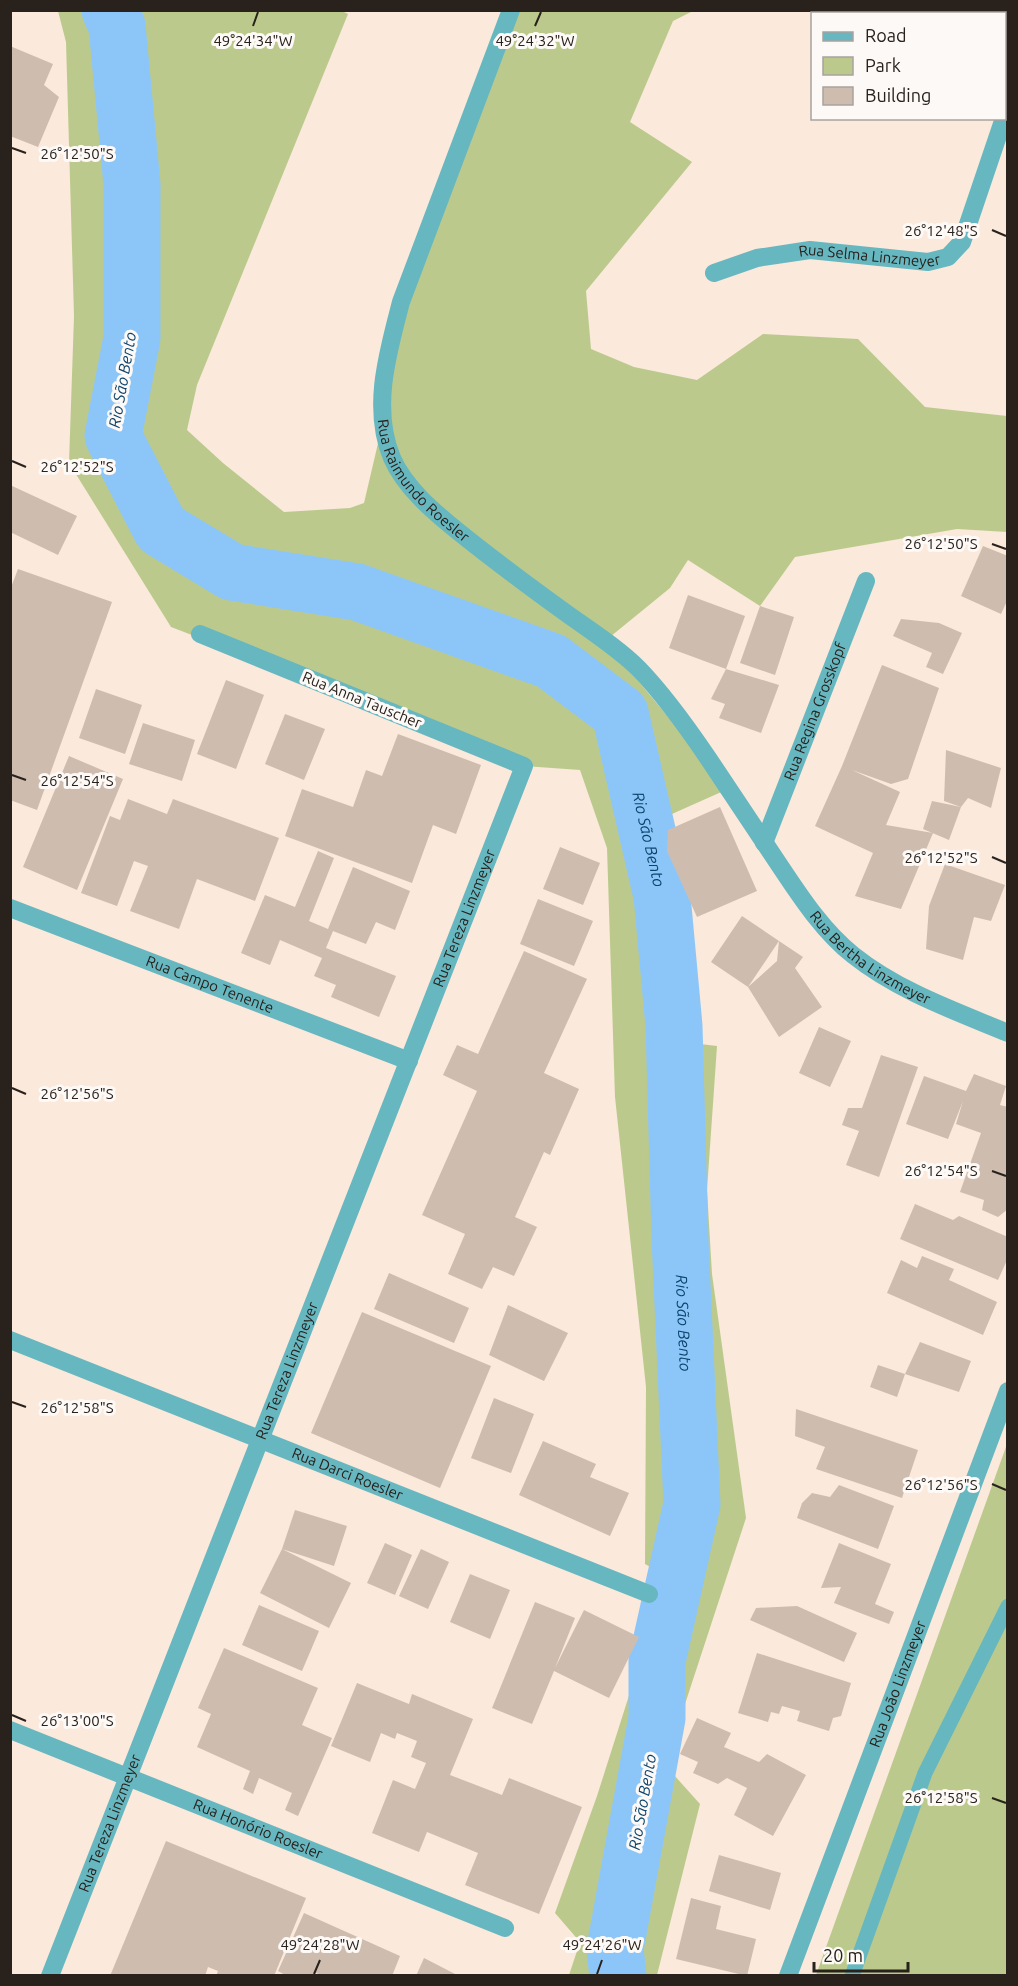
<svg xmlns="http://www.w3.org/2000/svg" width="1018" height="1986" viewBox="0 0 1018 1986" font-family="Ubuntu,sans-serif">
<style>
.green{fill:#bbca8c}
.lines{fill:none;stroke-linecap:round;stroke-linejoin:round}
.river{stroke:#8cc6f9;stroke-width:57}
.building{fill:#cebdaf}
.lane{stroke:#67b7c1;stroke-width:15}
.street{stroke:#67b7c1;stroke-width:18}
.ticks{fill:none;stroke:#28211c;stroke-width:2}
.labels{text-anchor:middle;stroke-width:6;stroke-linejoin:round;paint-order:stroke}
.street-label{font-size:15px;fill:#28211c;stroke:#fdf9f6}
.water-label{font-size:16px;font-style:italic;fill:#0b436c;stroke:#fdf9f6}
.ticks-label{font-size:15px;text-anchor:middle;fill:#28211c;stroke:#fdf9f6;stroke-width:6;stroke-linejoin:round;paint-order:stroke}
</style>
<rect width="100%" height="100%" fill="#fbe9db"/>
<path class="green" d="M340,10L348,14L197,385L187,430L223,463L284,512L350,508L364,503L383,422L389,348L511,11H693L673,21L630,122L692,162L586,291L591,349L634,367L697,380L763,334L858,339L925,407L1007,416V532L957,529L795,557L760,606L688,560L670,588L605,641L728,789L645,826L662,896L675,1041L717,1046L707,1190L712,1274L746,1518L665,1765L700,1804L657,1975H569L580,1942L555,1913L597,1796L640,1661H657L674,1580L645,1564L646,1387L615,1097L607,848L580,770L524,766L380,707L171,627L69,463L74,316L66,42L58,11Z
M1007,1444V1975H816Z"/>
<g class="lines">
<path class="river" id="s1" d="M110,10L117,26L132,184V338L113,436L161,529L232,572L357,592L551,661L620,713L662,896L674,1026L680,1239L692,1504L657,1661V1718L615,1949L618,1976"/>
</g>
<path class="building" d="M10,46L53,64L44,85L59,97L38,147L10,136Z
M10,485L77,516L58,555L10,532Z
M983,546L1008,556V599L1001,614L961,596Z
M18,569L112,602L37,810L10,800V590Z
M688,595L745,616L726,669L779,685L761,733L719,718L725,704L711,699L726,669L669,648Z
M760,606L794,617L775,675L740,663Z
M901,619L939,623L962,633L943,674L926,667L932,653L893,636Z
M882,665L939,688L908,779L891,784L852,770L900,792L886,825L933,833L901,909L855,896L873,853L815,826L842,766Z
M226,680L264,695L236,769L197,754Z
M96,689L142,705L125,754L79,738Z
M285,714L325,729L304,780L265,764Z
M143,723L195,740L182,781L129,764Z
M398,734L481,765L456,834L433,825L412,883L285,836L302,789L353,807L366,770L382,776Z
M946,750L1001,768L991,808L968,798L961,807L949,840L923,829L932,801L961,807L944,801Z
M69,756L123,779L77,890L23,867Z
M128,799L167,814L173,799L279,838L255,901L197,879L179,929L130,911L148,866L134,861L117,906L81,893L110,816L120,820Z
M720,807L757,891L697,917L667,851L668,830Z
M560,847L600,863L583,905L543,889Z
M318,851L334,858L309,921L328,929L353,867L410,891L395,930L376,922L366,944L333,931L326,948L396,976L379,1017L331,997L336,985L314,976L322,958L280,940L270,965L241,953L265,895L295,907Z
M945,864L1005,885L991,921L974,917L963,960L926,949L929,906Z
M538,899L593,921L574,966L520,944Z
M742,916L779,941L748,987L711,962Z
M779,941L803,957L795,968L822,1007L779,1037L748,987L777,961Z
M524,951L587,979L544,1073L579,1089L550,1155L544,1152L515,1217L537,1227L514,1276L493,1267L482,1289L448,1274L465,1234L422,1215L477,1091L443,1075L457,1045L478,1054Z
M819,1027L851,1041L830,1087L799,1073Z
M881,1055L918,1067L879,1177L846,1165L859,1131L842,1125L848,1108H862Z
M974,1074L1006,1086L1000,1105L1008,1107V1209L998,1217L982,1210L984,1200L960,1192L981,1133L956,1124L963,1101L948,1139L906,1124L924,1076L966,1091Z
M915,1204L953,1220L959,1216L1008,1237V1258L998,1280L900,1239Z
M922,1256L954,1269L949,1280L997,1302L983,1335L887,1293L901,1260L917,1268Z
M389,1273L469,1308L454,1343L374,1309Z
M508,1305L568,1333L544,1381L489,1355Z
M362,1312L491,1366L440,1488L311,1433Z
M920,1342L971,1361L959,1392L905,1374L897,1397L870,1387L878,1365L905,1374Z
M494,1398L534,1414L511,1473L471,1458Z
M796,1409L918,1450L902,1498L816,1469L825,1447L795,1436Z
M543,1441L596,1464L590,1477L629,1493L610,1536L519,1495Z
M839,1485L894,1506L878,1549L797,1518L802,1503L812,1493L830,1497Z
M295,1510L347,1526L334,1566L282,1549Z
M385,1543L412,1555L395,1595L367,1583Z
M839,1543L891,1564L875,1604L894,1612L889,1624L834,1603L841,1587L821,1588Z
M282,1549L351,1583L329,1628L260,1593Z
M421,1549L449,1562L428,1609L399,1596Z
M470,1574L510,1590L490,1639L450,1622Z
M535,1602L575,1618L555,1668L584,1610L639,1637L609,1698L554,1671L532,1724L492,1708Z
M259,1605L319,1631L302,1671L242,1645Z
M797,1606L857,1633L844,1662L750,1620L756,1608Z
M224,1648L318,1688L302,1725L332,1738L298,1816L285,1810L292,1793L259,1778L253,1794L243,1789L250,1771L197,1747L211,1714L198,1708Z
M757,1653L851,1683L841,1716L833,1718L829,1731L797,1721L800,1711L782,1706L779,1714L771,1712L768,1722L738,1713Z
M357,1683L409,1704L412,1694L473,1719L450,1775L502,1795L509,1778L582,1807L539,1914L465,1885L478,1853L427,1832L419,1852L372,1833L393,1780L415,1789L426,1763L411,1757L417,1741L397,1733L395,1739L381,1733L370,1762L331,1746Z
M697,1718L731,1733L724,1747L759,1762L767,1754L806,1775L773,1836L734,1815L747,1788L727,1778L718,1784L693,1773L698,1762L680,1754Z
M166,1841L306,1898L274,1976H216L218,1971L208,1967L205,1976H110Z
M719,1855L781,1873L770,1910L709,1891Z
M691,1898L721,1906L716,1929L756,1939L747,1976L676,1959Z
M304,1913L400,1956L392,1976H323L316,1973L315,1976H287L278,1971Z
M424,1958L459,1976H416Z"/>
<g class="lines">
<path class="lane" d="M852,1976L925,1773L1008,1606"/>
<g class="street">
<path id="s2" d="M511,10L401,302C388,352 371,408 392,458C405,488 435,513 460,533C495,561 530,587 566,613C591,631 618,648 639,669C665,696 687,727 708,758C733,795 757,832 782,869C802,899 824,932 853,955C898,991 955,1011 1008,1033"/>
<path id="s3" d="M714,273L757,258L810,250L928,262L948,257L962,242L1004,118"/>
<path id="s4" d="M764,843L866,581"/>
<path id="s5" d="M10,908L409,1061"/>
<path id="s6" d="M10,1340L649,1594"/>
<path id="s7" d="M10,1730L505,1928"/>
<path id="s8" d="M50,1976L524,766L200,634"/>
<path id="s9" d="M788,1976L1008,1391"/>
</g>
</g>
<path class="ticks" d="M253,26L258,12M535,26L541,12M12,148L26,153M992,230L1006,236M12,461L26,467M992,544L1006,549M12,775L26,780M992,857L1006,863M12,1088L26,1094M992,1171L1006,1176M12,1402L26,1407M992,1484L1006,1490M12,1715L26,1721M992,1798L1006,1803M314,1974L320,1960M597,1974L602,1960"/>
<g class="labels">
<g class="street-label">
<text dy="5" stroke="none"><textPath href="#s3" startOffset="159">Rua Selma Linzmeyer</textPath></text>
<text dy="5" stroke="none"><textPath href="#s2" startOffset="507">Rua Raimundo Roesler</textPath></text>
<text transform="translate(362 700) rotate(22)" y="5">Rua Anna Tauscher</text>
<text dy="5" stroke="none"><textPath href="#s4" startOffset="141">Rua Regina Grosskopf</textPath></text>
<text dy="5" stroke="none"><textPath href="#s8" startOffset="1136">Rua Tereza Linzmeyer</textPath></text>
<text dy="5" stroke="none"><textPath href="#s2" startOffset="1172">Rua Bertha Linzmeyer</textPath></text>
<text dy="5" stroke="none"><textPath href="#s5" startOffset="214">Rua Campo Tenente</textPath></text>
<text dy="5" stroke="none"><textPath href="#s8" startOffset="650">Rua Tereza Linzmeyer</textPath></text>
<text dy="5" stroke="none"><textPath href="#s6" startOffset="363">Rua Darci Roesler</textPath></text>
<text dy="5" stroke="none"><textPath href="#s9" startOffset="312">Rua João Linzmeyer</textPath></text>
<text dy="5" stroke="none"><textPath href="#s8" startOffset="164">Rua Tereza Linzmeyer</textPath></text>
<text dy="5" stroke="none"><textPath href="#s7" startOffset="267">Rua Honório Roesler</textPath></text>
</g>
<g class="water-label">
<text transform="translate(122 380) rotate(-80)" y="6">Rio São Bento</text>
<text dy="6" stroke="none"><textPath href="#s1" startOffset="1166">Rio São Bento</textPath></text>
<text dy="6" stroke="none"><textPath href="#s1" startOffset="1652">Rio São Bento</textPath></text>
<text transform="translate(642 1802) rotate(-80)" y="6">Rio São Bento</text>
</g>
</g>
<g class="ticks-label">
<text x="253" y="46">49°24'34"W</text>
<text x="535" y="46">49°24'32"W</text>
<text x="77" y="159">26°12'50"S</text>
<text x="941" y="236">26°12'48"S</text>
<text x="77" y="472">26°12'52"S</text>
<text x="941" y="549">26°12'50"S</text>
<text x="77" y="786">26°12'54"S</text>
<text x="941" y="863">26°12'52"S</text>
<text x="77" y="1099">26°12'56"S</text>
<text x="941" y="1176">26°12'54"S</text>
<text x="77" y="1413">26°12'58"S</text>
<text x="941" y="1490">26°12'56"S</text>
<text x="77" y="1726">26°13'00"S</text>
<text x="941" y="1803">26°12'58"S</text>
<text x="320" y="1950">49°24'28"W</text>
<text x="602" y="1950">49°24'26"W</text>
</g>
<rect width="1018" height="1986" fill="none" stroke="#28211c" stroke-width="24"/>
<rect x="811" y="12" width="195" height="108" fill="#fdf9f6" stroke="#a8a39f" stroke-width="1.5"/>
<rect x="823" y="32" width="30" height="9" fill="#67b7c1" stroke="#a8a39f" stroke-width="1.5"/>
<text x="865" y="42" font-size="18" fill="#28211c">Road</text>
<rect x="823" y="57" width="30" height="18" fill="#bbca8c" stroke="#a8a39f" stroke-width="1.5"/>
<text x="865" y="72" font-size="18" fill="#28211c">Park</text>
<rect x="823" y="87" width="30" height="18" fill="#cebdaf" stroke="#a8a39f" stroke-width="1.5"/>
<text x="865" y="102" font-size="18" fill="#28211c">Building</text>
<path d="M814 1962v9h94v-9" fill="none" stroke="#28211c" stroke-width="3"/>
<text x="823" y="1962" font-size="18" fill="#28211c" stroke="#fdf9f6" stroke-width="4.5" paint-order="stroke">20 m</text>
</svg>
